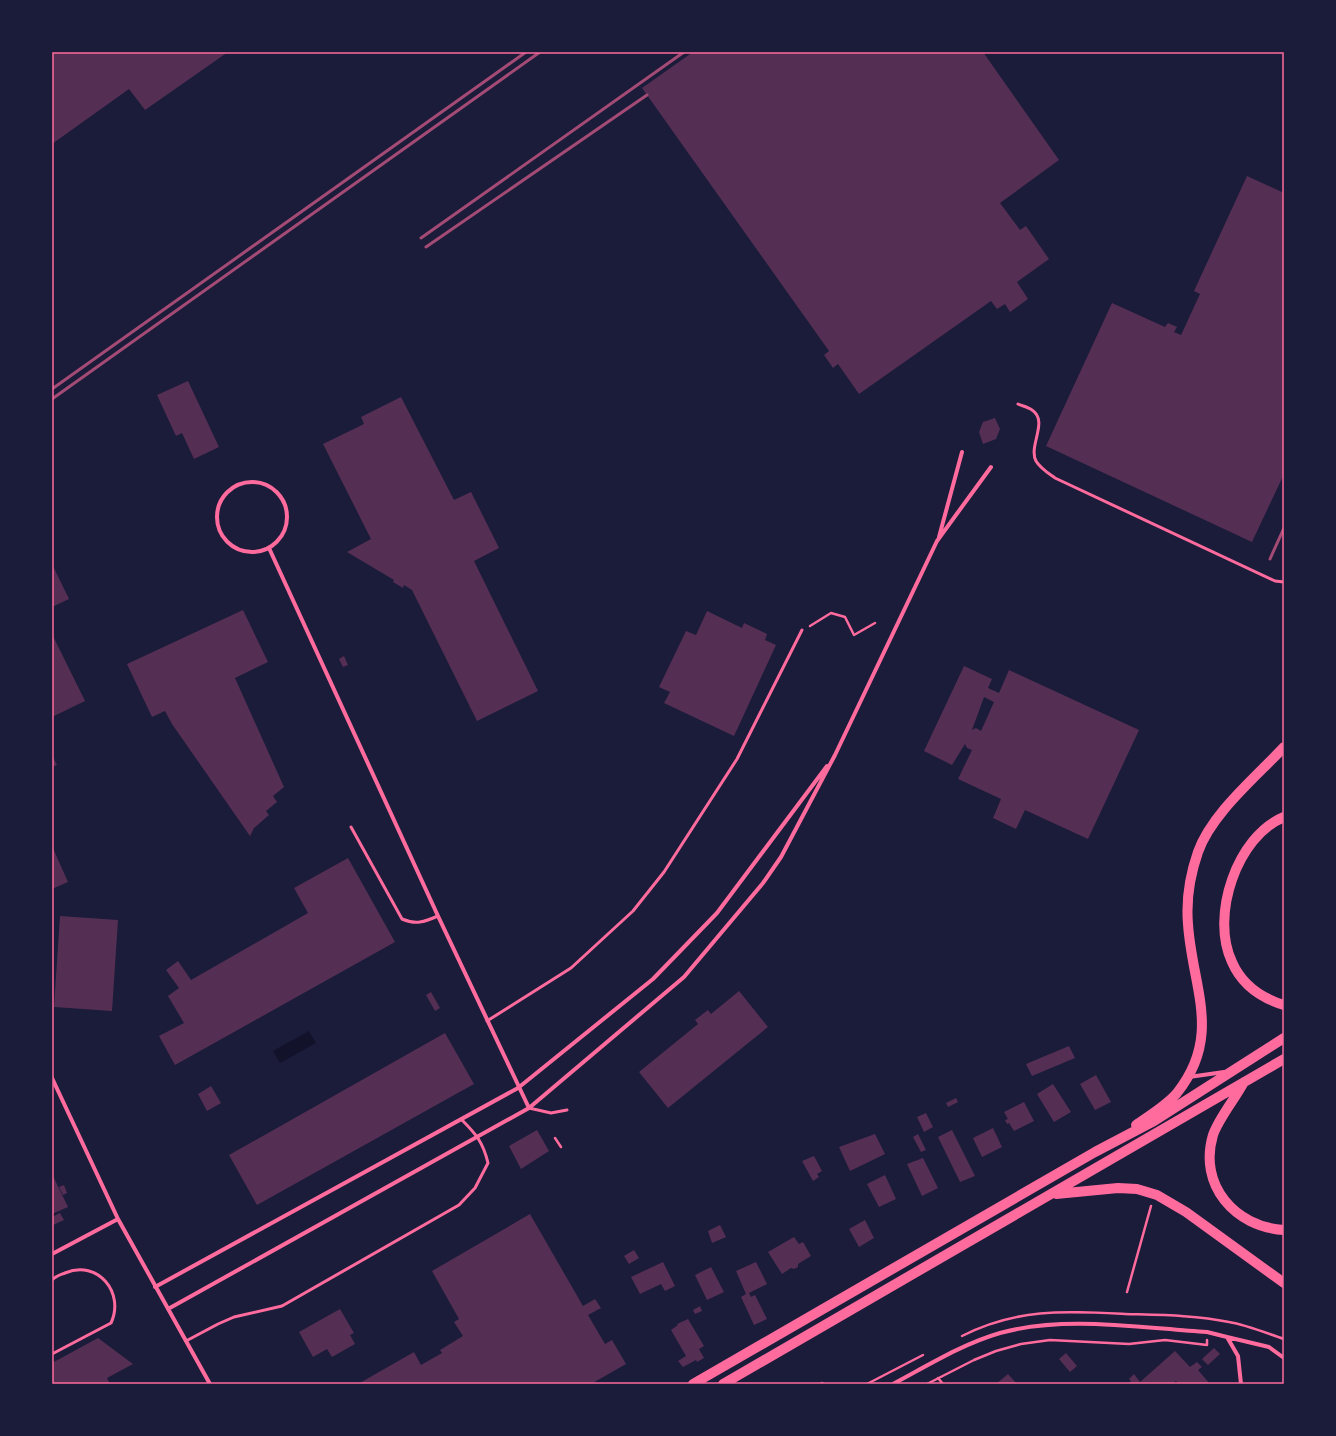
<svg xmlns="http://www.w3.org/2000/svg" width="1336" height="1436" viewBox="0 0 1336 1436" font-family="Figtree,sans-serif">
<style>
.water{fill:#12122b}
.building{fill:#542f53;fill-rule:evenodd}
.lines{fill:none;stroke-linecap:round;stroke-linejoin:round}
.path{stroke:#ff6b9d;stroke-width:2.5}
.service{stroke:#ff6b9d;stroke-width:3}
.minor{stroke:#ff6b9d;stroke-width:4}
.primary{stroke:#ff6b9d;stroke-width:10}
.rail{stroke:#a44b75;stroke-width:3}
.neatline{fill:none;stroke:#ff6b9d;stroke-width:1.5}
</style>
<rect width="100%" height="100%" fill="#1b1b3a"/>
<path class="water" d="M309,1031L316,1043L280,1063L273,1051Z"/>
<path class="building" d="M52,52H228L145,110L129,89L52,144Z
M693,52H983L1059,160L1000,203L1020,230L1026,226L1049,259L1017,282L1028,299L1010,312L1005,304L997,309L991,301L859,394L838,364L833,368L824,355L829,351L642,88Z
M1247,176L1284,193V474L1252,542L1046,446L1112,303L1165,327L1168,323L1177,327L1174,332L1181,335L1200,294L1194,291Z
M188,381L219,447L194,459L182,433L176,436L157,395Z
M401,397L454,500L471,492L499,548L474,561L538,691L477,721L412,590L404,585L403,588L393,582L394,580L347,552L371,539L323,444L364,424L361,417Z
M995,418L1000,429L996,439L983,444L979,432L983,422Z
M52,564L69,599L52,607Z
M243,610L268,662L235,678L284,787L273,796L277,802L266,811L269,815L254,828L250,836L172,724L165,711L152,717L127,664Z
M707,611L742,628L744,623L767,634L765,640L776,645L734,736L664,703L670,692L659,687L686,631L696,635Z
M52,634L85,701L52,717Z
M344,656L348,665L343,667L339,659Z
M964,666L992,679L988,688L999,693L1009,670L1139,730L1088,839L1025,810L1016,829L993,818L1001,799L958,779L972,750L967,748L965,744L952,765L924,751ZM984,697L994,702L981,731L976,728L972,730Z
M52,755L57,765L52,767Z
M52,846L68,882L52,889Z
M348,858L395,942L175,1065L159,1036L184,1023L168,996L179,988L166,970L178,961L191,980L308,913L294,888Z
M60,916L118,920L112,1011L54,1007Z
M739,991L768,1027L668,1108L639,1072L698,1024L695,1020L708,1010L711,1014Z
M431,992L440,1008L435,1011L426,995Z
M445,1033L474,1084L257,1205L229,1155Z
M1069,1046L1075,1058L1032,1076L1026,1064Z
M1096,1075L1111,1102L1095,1110L1080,1084Z
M1053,1084L1071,1112L1054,1122L1037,1094Z
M211,1086L221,1103L207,1111L198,1094Z
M956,1098L958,1102L948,1107L946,1103Z
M1024,1102L1034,1121L1014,1131L1009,1123L1007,1124L1005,1120L1008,1119L1004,1112Z
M926,1113L933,1127L924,1132L917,1117Z
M993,1128L1002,1147L982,1157L973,1138Z
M537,1130L549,1151L521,1169L509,1146Z
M952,1130L975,1176L960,1182L938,1137Z
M875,1134L885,1154L850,1171L839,1147Z
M918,1134L926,1150L921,1152L913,1137Z
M814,1156L822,1171L817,1174L819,1177L813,1181L802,1161Z
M923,1158L938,1188L922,1196L907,1164Z
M52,1174L68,1207L52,1214Z
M885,1175L896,1199L879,1207L867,1184Z
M64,1185L67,1193L63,1195L59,1187Z
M60,1213L64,1220L53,1225L52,1217Z
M530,1214L583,1306L595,1299L601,1308L588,1315L605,1344L612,1340L626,1364L591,1384H358L414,1352L421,1365L442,1353L440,1350L463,1336L454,1322L459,1319L432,1271Z
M865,1220L874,1238L859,1247L849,1229Z
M720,1225L726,1237L712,1243L708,1231Z
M794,1237L799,1244L803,1242L811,1256L798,1264V1267L794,1269L791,1268L782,1274L768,1252Z
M634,1250L639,1258L629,1264L624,1256Z
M663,1262L675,1286L665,1291L661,1284L640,1294L631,1277Z
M756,1262L767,1284L749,1293L751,1297L755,1295L767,1319L754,1325L741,1297L746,1294L736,1271Z
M711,1267L724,1292L707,1300L695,1275Z
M700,1306L702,1311L695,1314L693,1310Z
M340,1309L354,1333L350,1335L355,1344L332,1357L327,1349L313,1357L299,1332Z
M688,1319L704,1346L699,1349L704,1358L697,1362L696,1360L683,1367L678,1361L686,1356L671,1330L678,1325L677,1324Z
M98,1338L133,1364L107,1378L110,1384H52V1363Z
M1214,1348L1220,1354L1208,1365L1202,1359Z
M1175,1351L1190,1367L1197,1362L1202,1367L1198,1370L1210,1384H1179L1176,1381L1172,1384H1128L1131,1381L1129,1379L1134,1374L1140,1382Z
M1066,1353L1077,1366L1070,1372L1059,1359Z
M1008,1374L1017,1384H996Z"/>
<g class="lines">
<path class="path" d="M810,626L831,613L845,617L854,635L875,623
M555,1138L561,1147
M1127,1292L1151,1206
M962,1336C1017,1308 1065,1311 1125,1314C1160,1315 1195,1315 1229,1322C1247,1325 1266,1333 1284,1339
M938,1378L943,1384
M822,1383L823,1384
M867,1384L923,1355
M927,1384L974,1360L996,1351L1021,1344L1050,1340L1129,1344L1165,1340L1207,1345V1340"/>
<path class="service" d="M1018,404C1022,406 1028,407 1032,410C1049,421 1028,446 1036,461C1040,468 1048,473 1055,478L1275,581L1284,582
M351,827L402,919C416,925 424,922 438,916
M487,1021L571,968L633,911L664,872L737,759L802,630
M529,1108L551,1113L567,1110
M52,1280C56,1276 60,1275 65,1273C98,1259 125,1293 111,1323L52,1354
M186,1341L218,1324L234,1317L282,1306L459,1205L475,1188L488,1163C483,1142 476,1134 461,1119"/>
<path class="minor" d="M217 517a35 35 0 1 1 70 0a35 35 0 1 1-70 0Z
M939,537L962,452
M269,548L438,916L529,1108
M1189,1077L1224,1072
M52,1078L118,1219L210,1384
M52,1254L118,1219
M155,1287L518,1088L653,979L717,913L827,766
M168,1309L529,1108L684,977L763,883L781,857L835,755L937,541L991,467
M893,1384C927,1366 962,1344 1000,1333C1065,1315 1140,1328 1207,1332L1227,1337
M1241,1384L1238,1356L1227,1337L1269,1347L1284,1358"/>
<path class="primary" d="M1284,817C1237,836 1210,916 1232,962C1242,985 1261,998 1284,1005
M1244,1082C1235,1099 1219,1118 1213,1135C1198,1185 1235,1227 1284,1230
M1136,1125C1150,1115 1166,1106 1177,1093C1223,1035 1192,987 1188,924C1186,900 1190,875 1198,852C1212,813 1256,777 1284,747
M1056,1194L1118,1188L1137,1189L1157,1195L1186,1212L1284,1283
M693,1384L1095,1152L1154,1121L1284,1038
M723,1384L1284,1059"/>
<path class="rail" d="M421,238L684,52
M426,247L647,95
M52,389L526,52
M52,399L540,52
M1270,559L1284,528"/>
</g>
<rect width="1336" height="1436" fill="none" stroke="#1b1b3a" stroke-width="106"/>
<rect x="53" y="53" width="1230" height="1330" class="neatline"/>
</svg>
